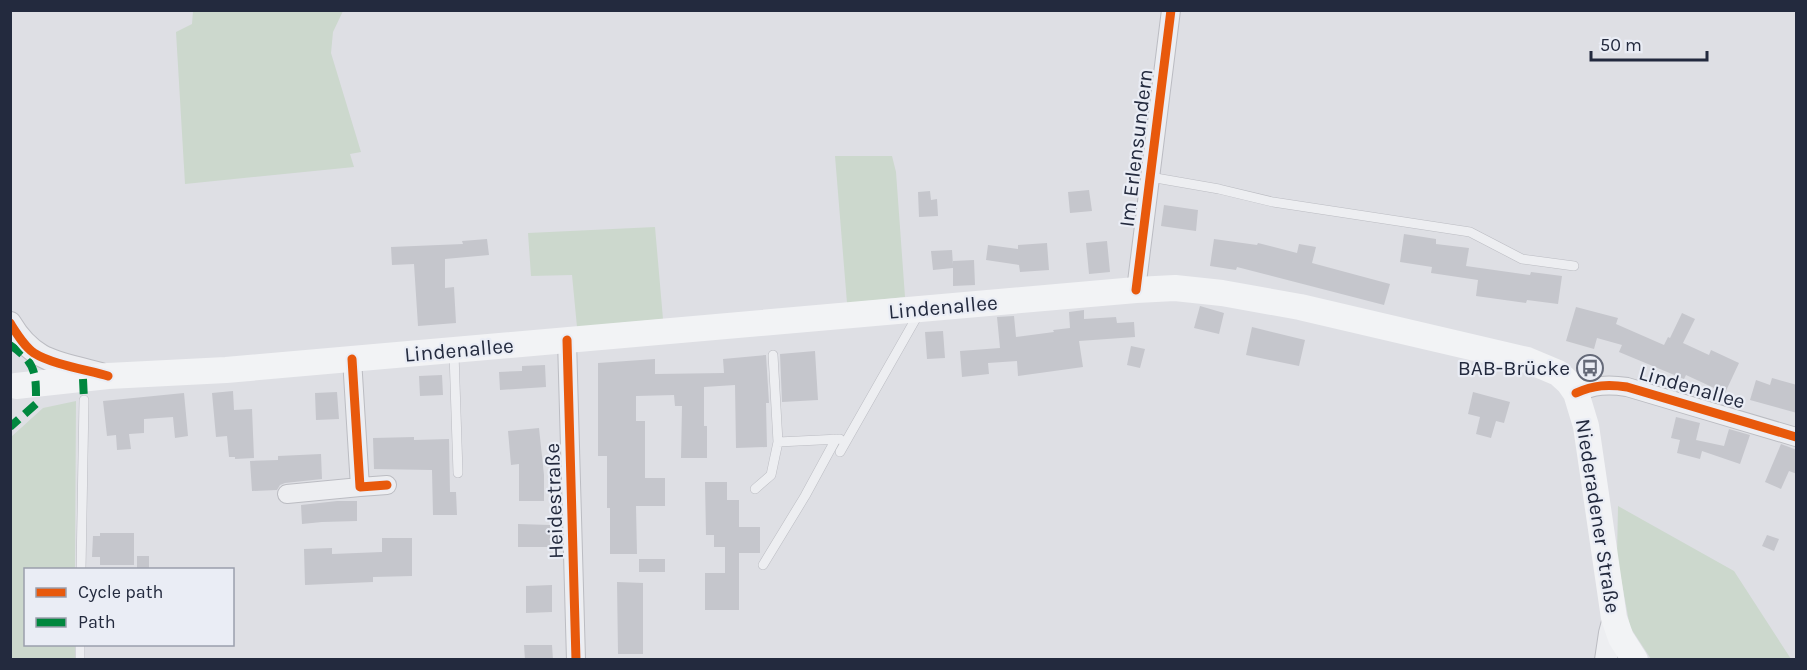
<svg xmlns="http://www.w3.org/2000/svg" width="1807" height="670" viewBox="0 0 1807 670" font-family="Karla,sans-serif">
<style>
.green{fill:#ccd8cd}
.building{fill:#c5c6cc}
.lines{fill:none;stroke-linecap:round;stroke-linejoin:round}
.service-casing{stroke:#bbbcc2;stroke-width:10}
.minor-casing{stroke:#bbbcc2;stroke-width:20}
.tertiary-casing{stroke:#bbbcc2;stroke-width:24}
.service{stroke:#edeef1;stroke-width:9}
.minor{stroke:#edeef1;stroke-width:18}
.tertiary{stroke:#edeef1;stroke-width:22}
.secondary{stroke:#f2f3f5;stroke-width:26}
.quiet{stroke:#00873e;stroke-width:8;stroke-dasharray:15 8;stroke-linecap:butt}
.cycleway-casing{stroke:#eaedf5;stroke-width:13}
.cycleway{stroke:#e8590c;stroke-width:9}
.labels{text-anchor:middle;stroke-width:4.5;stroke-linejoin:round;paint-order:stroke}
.street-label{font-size:21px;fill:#232a3e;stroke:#eaedf5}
.poi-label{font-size:21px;fill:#232a3e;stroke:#eaedf5;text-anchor:end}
</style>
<rect width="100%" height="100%" fill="#dedfe4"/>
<path class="green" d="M193,11H343L333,32L331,53L361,152L350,154L354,167L185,184L176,32L192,24Z
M835,156H892L896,172L905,297L847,303Z
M655,227L663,319L577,327L572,275L531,276L528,233Z
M76,401L75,569L26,570V644L75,645V659H11V437L43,408Z
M1618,506L1734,571L1791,659H1651L1630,627L1617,557Z"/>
<path class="building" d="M1089,190L1092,211L1070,213L1068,192Z
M930,191L931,200L937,199L938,216L919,217L918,192Z
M1164,205L1198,210L1196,231L1161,226Z
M1404,234L1436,239V244L1469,248L1466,266L1530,275L1531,272L1562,276L1558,304L1527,300L1526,303L1476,296L1478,280L1431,273L1432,267L1400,262Z
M487,239L489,255L445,259V288L454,287L456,323L418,326L414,264L392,265L391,247L463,244L462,241Z
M1214,239L1257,245L1258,243L1297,253L1299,244L1316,247L1312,263L1390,284L1384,305L1237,267L1236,270L1210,266Z
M1107,241L1110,272L1089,274L1086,243Z
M1047,243L1049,270L1020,272L1019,265L986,260L988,245L1018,249V245Z
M952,250L953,265V261L974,260L975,285L953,286V268L933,270L931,251Z
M1200,306L1224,313L1219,334L1194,328Z
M1576,307L1618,318L1616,324L1664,345L1668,337L1670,338L1682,313L1695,319L1683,343L1709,355L1711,350L1739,363L1725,393L1686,375L1684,379L1619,352L1622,345L1597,338L1594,349L1566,341Z
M1084,310V319L1116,317L1117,323L1134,322L1135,337L1079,341L1083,367L1018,376L1017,361L988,363L989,374L962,377L960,351L1000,348L997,317L1014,316L1016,337L1054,332L1053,330L1070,328L1069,312Z
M1252,327L1305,340L1299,366L1246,355Z
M943,331L945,358L927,359L925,332Z
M1131,346L1145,349L1140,368L1127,365Z
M815,351L818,400L782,402L780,354Z
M766,355L769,403H766L767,447L736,448L735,385L704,387V426H707V458H681L682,406H675L674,395L636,396V421H645V478H665V506H636L637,554H610V508H607V456H598V363L655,359V374L724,373L723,359Z
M545,365L546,387L500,390L499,372L522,371V366Z
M442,375L443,395L420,396L419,376Z
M1772,378L1797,385V413L1750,400L1756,380L1770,385Z
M233,391L234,410L252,409L254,458L235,459V457H229L227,436L216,437L212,393Z
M337,392L339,419L316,420L315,393Z
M1473,392L1510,402L1504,423L1496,421L1491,438L1476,434L1480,417L1468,414Z
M184,393L188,436L175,438L173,417L144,419V433L129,434L131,449L117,450L116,435L107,436L103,401Z
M1676,417L1700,423L1696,440L1724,446L1729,429L1750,435L1740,464L1702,451L1700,459L1677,453L1680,440L1671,438Z
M539,428L544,475V501H519V464L511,465L508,431Z
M414,437V440L449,439L450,492H456L457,515H433L432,470L374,469L373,438Z
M1781,444L1797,450V474L1789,471L1781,489L1765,482Z
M321,454L322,479L285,483L280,485L277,490L252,491L250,461L278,460V456Z
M705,482H727V500H739V527H760V553H739V610H705V573H725V547H714V535H706Z
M337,501H357V521L322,522L302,524L301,505Z
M518,524L550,525V547H518Z
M100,533H134V565H100V557H92L93,536H100Z
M1767,535L1779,539L1774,551L1762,546Z
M382,538H412V576L373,577V582L305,585L304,549L332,548V554L382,552Z
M137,556H149V570H137Z
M639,559H665V572H639Z
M617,582L643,583V654H618Z
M552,585V612L526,613V586Z
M524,645H552L553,660H525Z"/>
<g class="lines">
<defs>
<path id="service" d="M1150,177L1219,189L1273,202L1470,232L1522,259L1574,266
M454,353L458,473
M773,355L778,442
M840,452L919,313
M755,489L771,475L778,442L840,439
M763,565L805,496L836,439
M81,570L84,400
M80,660V644"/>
<path id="minor" d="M1136,290L1171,10
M567,340L576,660
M352,359L360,487L387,485
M1576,393C1594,385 1608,384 1627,387L1796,437
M287,494L360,487"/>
<path id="tertiary" d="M10,323C35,365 61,362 104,375
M1606,660L1610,633L1614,618"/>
</defs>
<use href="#service" class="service-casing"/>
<use href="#minor" class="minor-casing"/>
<use href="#tertiary" class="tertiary-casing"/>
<use href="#service" class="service"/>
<use href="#minor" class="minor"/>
<use href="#tertiary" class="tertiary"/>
<path class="secondary" d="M16,386L108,376L226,370L1136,290L1175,288L1222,293L1300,307L1527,360L1558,373L1569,383L1576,393L1586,426L1614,618L1621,638L1635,660"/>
<path class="quiet" d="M10,345C37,363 36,374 36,404L10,427
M83,379L84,400"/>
<defs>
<path id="cycleway" d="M1136,290L1171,10
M10,323C17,334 24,346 34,353C51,364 87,370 108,376
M567,340L576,660
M352,359L360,487L387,485
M1576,393C1594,385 1608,384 1627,387L1796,437"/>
</defs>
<use href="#cycleway" class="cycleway-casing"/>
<use href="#cycleway" class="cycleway"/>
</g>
<defs>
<symbol id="bus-ring" viewBox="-11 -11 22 22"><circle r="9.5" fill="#eaedf5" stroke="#646978" stroke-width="1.5"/><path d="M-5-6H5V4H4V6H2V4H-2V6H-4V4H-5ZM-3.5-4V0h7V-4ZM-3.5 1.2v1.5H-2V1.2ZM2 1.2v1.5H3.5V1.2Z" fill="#646978"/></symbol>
</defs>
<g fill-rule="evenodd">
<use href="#bus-ring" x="1575" y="353" width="30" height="30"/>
</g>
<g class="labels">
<g class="street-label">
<text transform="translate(1136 148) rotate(-83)" y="7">Im Erlensundern</text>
<text transform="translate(943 307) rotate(-5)" y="7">Lindenallee</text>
<text transform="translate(459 350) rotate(-5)" y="7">Lindenallee</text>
<text transform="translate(1692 387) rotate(16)" y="7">Lindenallee</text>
<text transform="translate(554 501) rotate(-92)" y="7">Heidestraße</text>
<text transform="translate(1598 516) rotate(81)" y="7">Niederadener Straße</text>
</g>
<g class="poi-label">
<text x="1570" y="375">BAB-Brücke</text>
</g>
</g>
<rect width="1807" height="670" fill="none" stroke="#232a3e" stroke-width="24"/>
<rect x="24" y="568" width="210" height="78" fill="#eaedf5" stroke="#9a9fac" stroke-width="1.5"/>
<rect x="36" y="588" width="30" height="9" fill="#e8590c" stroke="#9a9fac" stroke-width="1.5"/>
<text x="78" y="598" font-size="18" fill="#232a3e">Cycle path</text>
<rect x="36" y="618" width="30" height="9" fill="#00873e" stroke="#9a9fac" stroke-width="1.5"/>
<text x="78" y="628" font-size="18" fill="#232a3e">Path</text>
<path d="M1591 51v9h116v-9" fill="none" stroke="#232a3e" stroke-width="3"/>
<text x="1600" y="51" font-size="18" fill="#232a3e" stroke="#eaedf5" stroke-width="4.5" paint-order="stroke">50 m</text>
</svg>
